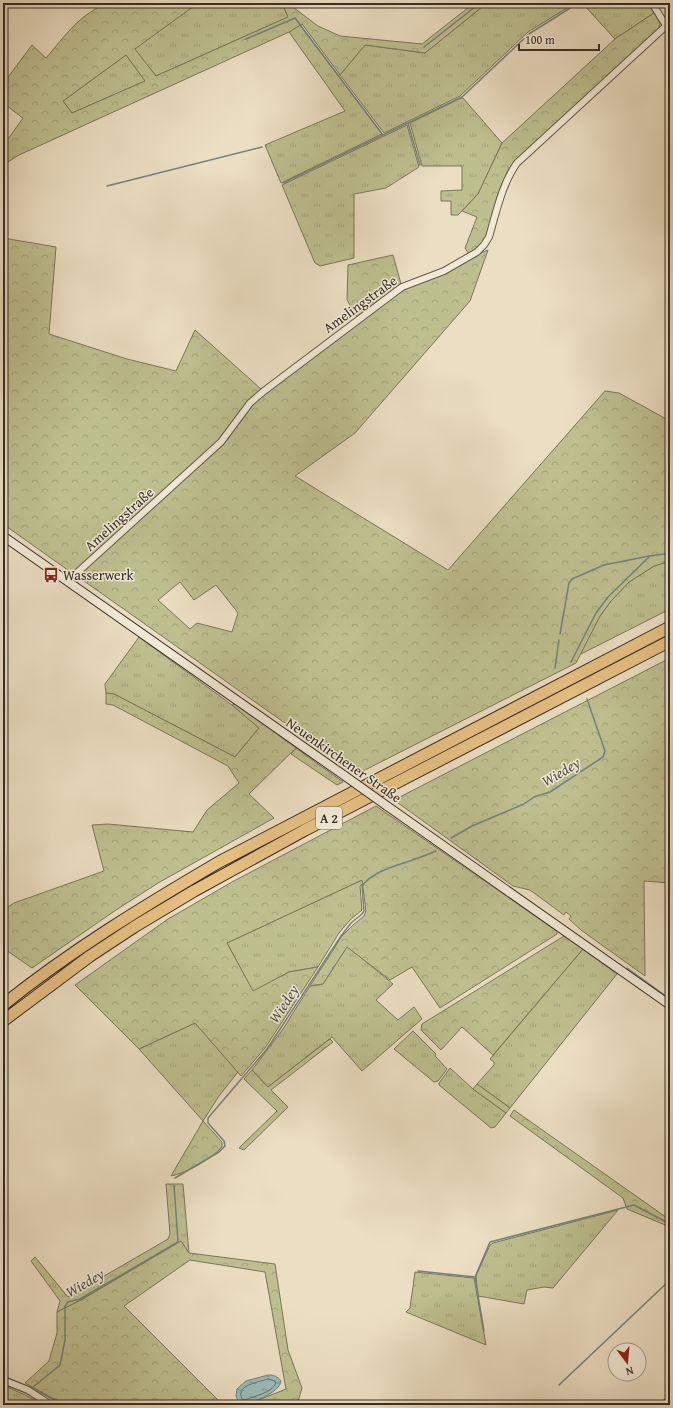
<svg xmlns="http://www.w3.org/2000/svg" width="673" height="1408" viewBox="0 0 673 1408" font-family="'Gentium Book Plus',serif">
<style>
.grass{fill:url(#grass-tufts);stroke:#7a765a}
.forest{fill:url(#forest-crowns);stroke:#7a765a;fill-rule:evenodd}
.water{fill:url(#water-ripples);stroke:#73827f}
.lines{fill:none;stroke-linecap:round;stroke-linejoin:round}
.shore{stroke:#697470;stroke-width:1}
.stream{stroke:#73827f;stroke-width:1.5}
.street-casing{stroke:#64594c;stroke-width:8}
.secondary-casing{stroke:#372d24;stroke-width:10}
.highway-casing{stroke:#372d24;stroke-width:13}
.street{stroke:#f2ead7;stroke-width:6}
.secondary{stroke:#f2ead7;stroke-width:8}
.highway{stroke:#e6bf81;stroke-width:11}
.secondary-bridge-casing{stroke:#372d24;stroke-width:10;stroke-linecap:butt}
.secondary-bridge{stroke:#f2ead7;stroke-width:8}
.labels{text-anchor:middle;stroke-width:3;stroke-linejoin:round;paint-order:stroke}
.shield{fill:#f2ead7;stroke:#6f665a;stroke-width:1}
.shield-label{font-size:13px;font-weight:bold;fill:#372d24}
.street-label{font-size:14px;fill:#372d24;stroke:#f2ead7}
.poi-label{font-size:14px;fill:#372d24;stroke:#f2ead7;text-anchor:start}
.water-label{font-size:15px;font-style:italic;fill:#50504a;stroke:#f2ead7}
</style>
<defs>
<pattern id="grass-tufts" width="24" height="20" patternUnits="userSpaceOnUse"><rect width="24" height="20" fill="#bebf8f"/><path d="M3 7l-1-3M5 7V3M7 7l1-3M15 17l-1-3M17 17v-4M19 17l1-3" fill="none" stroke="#a4a47b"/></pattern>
<pattern id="forest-crowns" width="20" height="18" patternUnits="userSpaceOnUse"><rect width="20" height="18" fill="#bebf8f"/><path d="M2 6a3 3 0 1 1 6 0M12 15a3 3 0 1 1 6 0" fill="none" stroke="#a4a47b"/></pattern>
<pattern id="water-ripples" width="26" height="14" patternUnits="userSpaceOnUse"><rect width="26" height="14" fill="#9bbbbb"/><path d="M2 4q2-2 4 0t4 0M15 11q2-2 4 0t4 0" fill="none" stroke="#7f9898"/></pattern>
</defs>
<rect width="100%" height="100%" fill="#ebdec2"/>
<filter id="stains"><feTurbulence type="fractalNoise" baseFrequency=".005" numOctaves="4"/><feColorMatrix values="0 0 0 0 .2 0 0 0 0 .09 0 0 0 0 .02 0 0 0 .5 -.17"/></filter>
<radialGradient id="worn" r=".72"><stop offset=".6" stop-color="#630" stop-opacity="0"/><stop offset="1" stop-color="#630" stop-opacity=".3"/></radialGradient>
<path class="grass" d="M198,3H227L228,5L241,3H268L269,5L273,3H282L288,17L156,76L134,49Z
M487,3H575L528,32L460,96L384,133L340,75L365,45L425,53Z
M582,3H647L654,13L615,39Z
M300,25L382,134L281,183L265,145L345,111L289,32Z
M126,55L146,81L72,113L63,101Z
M461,98H463L502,143L478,194L458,215H451V201H441V191L462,190V166H422L410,123Z
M407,125L419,167L386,188L354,194V258L320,266L315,263L282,185Z
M670,561V609L579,655L600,616L611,601L629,582L654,566Z
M139,637L232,705L259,728L235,757L114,694L106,693L105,684Z
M296,748L343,782L337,785L291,754Z
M362,880L363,883L360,886L362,910L350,920L339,933L318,967L289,972L253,992L227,943Z
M347,946L393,984L376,1000L398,1020L414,1007L422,1019L362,1071L332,1037L268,1087L252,1070L283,1029L310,986L323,984Z
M583,949L617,974L510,1108L477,1084L494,1065V1062L490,1059Z
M195,1023L238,1072L219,1096L203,1121L139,1049Z
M413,1031L436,1054L435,1056L447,1069L438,1081L434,1082L394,1049Z
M450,1068L473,1089L506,1113L495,1127L491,1128L439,1085V1083Z
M166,1184H183L189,1253L181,1242L81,1300L57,1312L60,1301L31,1261L35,1257L68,1297L168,1239L170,1234Z
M618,1210L553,1288L544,1287L527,1290L524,1304L478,1296L476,1276L490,1245L493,1243Z
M415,1272L474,1278L486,1345L406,1312L410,1308Z
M3,1385L25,1395L44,1405H3Z"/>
<path class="forest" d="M109,3H198L135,49L156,76L288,17L282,3H290L294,8L318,26L340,36L422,44L474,3H487L425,53L365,45L340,75L302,24L289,32L19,155L3,165V146L23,118L3,103V84L32,45L46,58C65,36 80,13 109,3ZM126,55L145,81L72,113L63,101Z
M654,13L660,23L659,28L515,161L509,169L504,181L487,237L477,250L469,254L465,248L477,217L462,211L478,194L502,143L615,39Z
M3,238L56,247L49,334L127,359L176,371L195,330L261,389L220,440L72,573L3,524Z
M488,250L470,301L355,433L295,476L448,570L605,391L619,393L670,421V561L654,566L629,582L611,601L600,616L576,663L357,774L77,576L224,444L253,404L266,393L406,286ZM180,582L194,600L216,585L238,613L232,632L197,623L190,629L158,600Z
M393,255L401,284L357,317L347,300L348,265Z
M670,658V883L644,881L645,976L581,930L569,919L571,916L566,912L564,915L530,890L513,886L394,800Z
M106,693L114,694L235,757L259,728L232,705L237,704L296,748L249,794L274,818L158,883L116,910L32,968L3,948V910L14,903L104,871L92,825L108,824L193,832L207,810L239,783L228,766L113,705L106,704Z
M376,806L557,931V934L440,1008L412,967L390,980L347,947L323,984L310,986L342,936L353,925L364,916L366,911L362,880L227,943L253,991L289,972L318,967L265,1048L241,1076L195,1023L139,1049L75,985L168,919L232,882Z
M564,936L583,949L493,1055L462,1027L441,1050L421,1030L422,1024Z
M330,1039L333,1042L271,1090L288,1107L244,1150L239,1148L277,1111L244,1079L252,1070L268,1087Z
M477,1084L510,1108L506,1113L473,1089Z
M514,1110L670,1220V1227L627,1209L623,1198L510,1116Z
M203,1121L222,1142V1147C211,1159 187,1173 171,1176Z
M181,1241L189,1253L275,1264L288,1350L302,1388L297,1405H246L286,1389L265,1272L190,1260L124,1306L223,1405H63L58,1401L25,1383L49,1361L57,1333V1312L81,1300Z"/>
<path class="water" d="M268,1375C274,1375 277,1376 281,1381C280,1393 249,1405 239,1403L236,1396L237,1389L246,1381Z"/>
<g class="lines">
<path class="shore" d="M268,1379L275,1381L276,1383C272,1393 254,1396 245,1400L242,1399C235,1385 259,1382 268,1379Z"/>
<path class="stream" d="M246,39L295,18L383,135
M424,47L480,3
M408,123L420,165
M283,183L462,97L529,34L578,3
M107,186L262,147
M560,634L569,583L572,579L604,565L649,556
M571,662L596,613L608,597L650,556L670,553
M555,668L559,640
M451,838L472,826L524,804L534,797L550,792L603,757L605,751L587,699
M627,968L670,999
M175,1178L219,1152L225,1146L224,1141L208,1123V1118L267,1049L341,936L351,923L362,914L364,911L362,886C374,870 397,866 415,859C422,857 429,854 436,851
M418,1271L475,1277
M484,1331L475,1277L490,1242L634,1205L670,1224
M3,1376L32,1388L58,1402L61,1405
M3,1384L26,1393L41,1402
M559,1385L670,1280
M32,1388L60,1365L65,1340V1306L68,1302L80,1299L178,1242L174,1185"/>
<defs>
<path id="street" d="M652,3L670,32
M68,581L221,442L250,403L264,391L402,287L444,271L477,252L484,245L489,237C496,213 502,184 517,163L666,26
M3,1380L28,1390L51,1405"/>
<path id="secondary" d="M3,536L345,776
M387,806L670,1005
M665,1405L670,1401"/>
<path id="highway" d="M3,1005C70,951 144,906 219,862L670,627
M3,1021L90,956L134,927L194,891L305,830L670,641"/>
</defs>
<use href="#street" class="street-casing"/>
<use href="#secondary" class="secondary-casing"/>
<use href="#highway" class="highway-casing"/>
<use href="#street" class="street"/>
<use href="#secondary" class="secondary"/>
<use href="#highway" class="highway"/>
<defs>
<path id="secondary-bridge" d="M345,776L387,806"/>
</defs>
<use href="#secondary-bridge" class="secondary-bridge-casing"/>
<use href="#secondary-bridge" class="secondary-bridge"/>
</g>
<defs>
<symbol id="bus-bare" viewBox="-9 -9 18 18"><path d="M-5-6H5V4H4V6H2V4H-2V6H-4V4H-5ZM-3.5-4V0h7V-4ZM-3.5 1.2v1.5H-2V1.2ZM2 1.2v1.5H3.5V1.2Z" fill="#8f2418" stroke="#f2ead7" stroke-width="2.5" paint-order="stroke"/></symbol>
</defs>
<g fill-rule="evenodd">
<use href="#bus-bare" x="40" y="564" width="22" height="22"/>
</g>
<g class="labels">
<rect class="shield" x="316" y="807" width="26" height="22" rx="3"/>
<g class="shield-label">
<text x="329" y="823">A 2</text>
</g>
<g class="street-label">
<text transform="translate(360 304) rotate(-36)" y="5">Amelingstraße</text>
<text transform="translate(119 519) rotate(-42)" y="5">Amelingstraße</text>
<text transform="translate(344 760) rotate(35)" y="5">Neuenkirchener Straße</text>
</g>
<g class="poi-label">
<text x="63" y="580">Wasserwerk</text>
</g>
<g class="water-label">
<text transform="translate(561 772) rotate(-31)" y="5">Wiedey</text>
<text transform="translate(284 1004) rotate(-57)" y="5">Wiedey</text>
<text transform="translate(85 1283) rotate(-30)" y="5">Wiedey</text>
</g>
</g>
<rect width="673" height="1408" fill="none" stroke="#ebdec2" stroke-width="16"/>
<rect x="4" y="4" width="665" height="1400" fill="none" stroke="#372d24" stroke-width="2"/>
<rect x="8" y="8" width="657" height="1392" fill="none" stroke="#372d24"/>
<g transform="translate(627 1362) rotate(164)"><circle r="19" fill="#f2ead7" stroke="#a79e8f"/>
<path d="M0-3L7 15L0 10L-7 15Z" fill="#8f2418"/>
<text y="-6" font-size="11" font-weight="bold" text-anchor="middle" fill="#372d24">N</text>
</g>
<path d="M519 44v6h80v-6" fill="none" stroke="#372d24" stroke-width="2"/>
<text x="525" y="44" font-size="12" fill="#372d24" stroke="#f2ead7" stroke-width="3" paint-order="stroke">100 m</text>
<rect width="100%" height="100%" filter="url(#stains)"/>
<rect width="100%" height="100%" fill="url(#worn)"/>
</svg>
